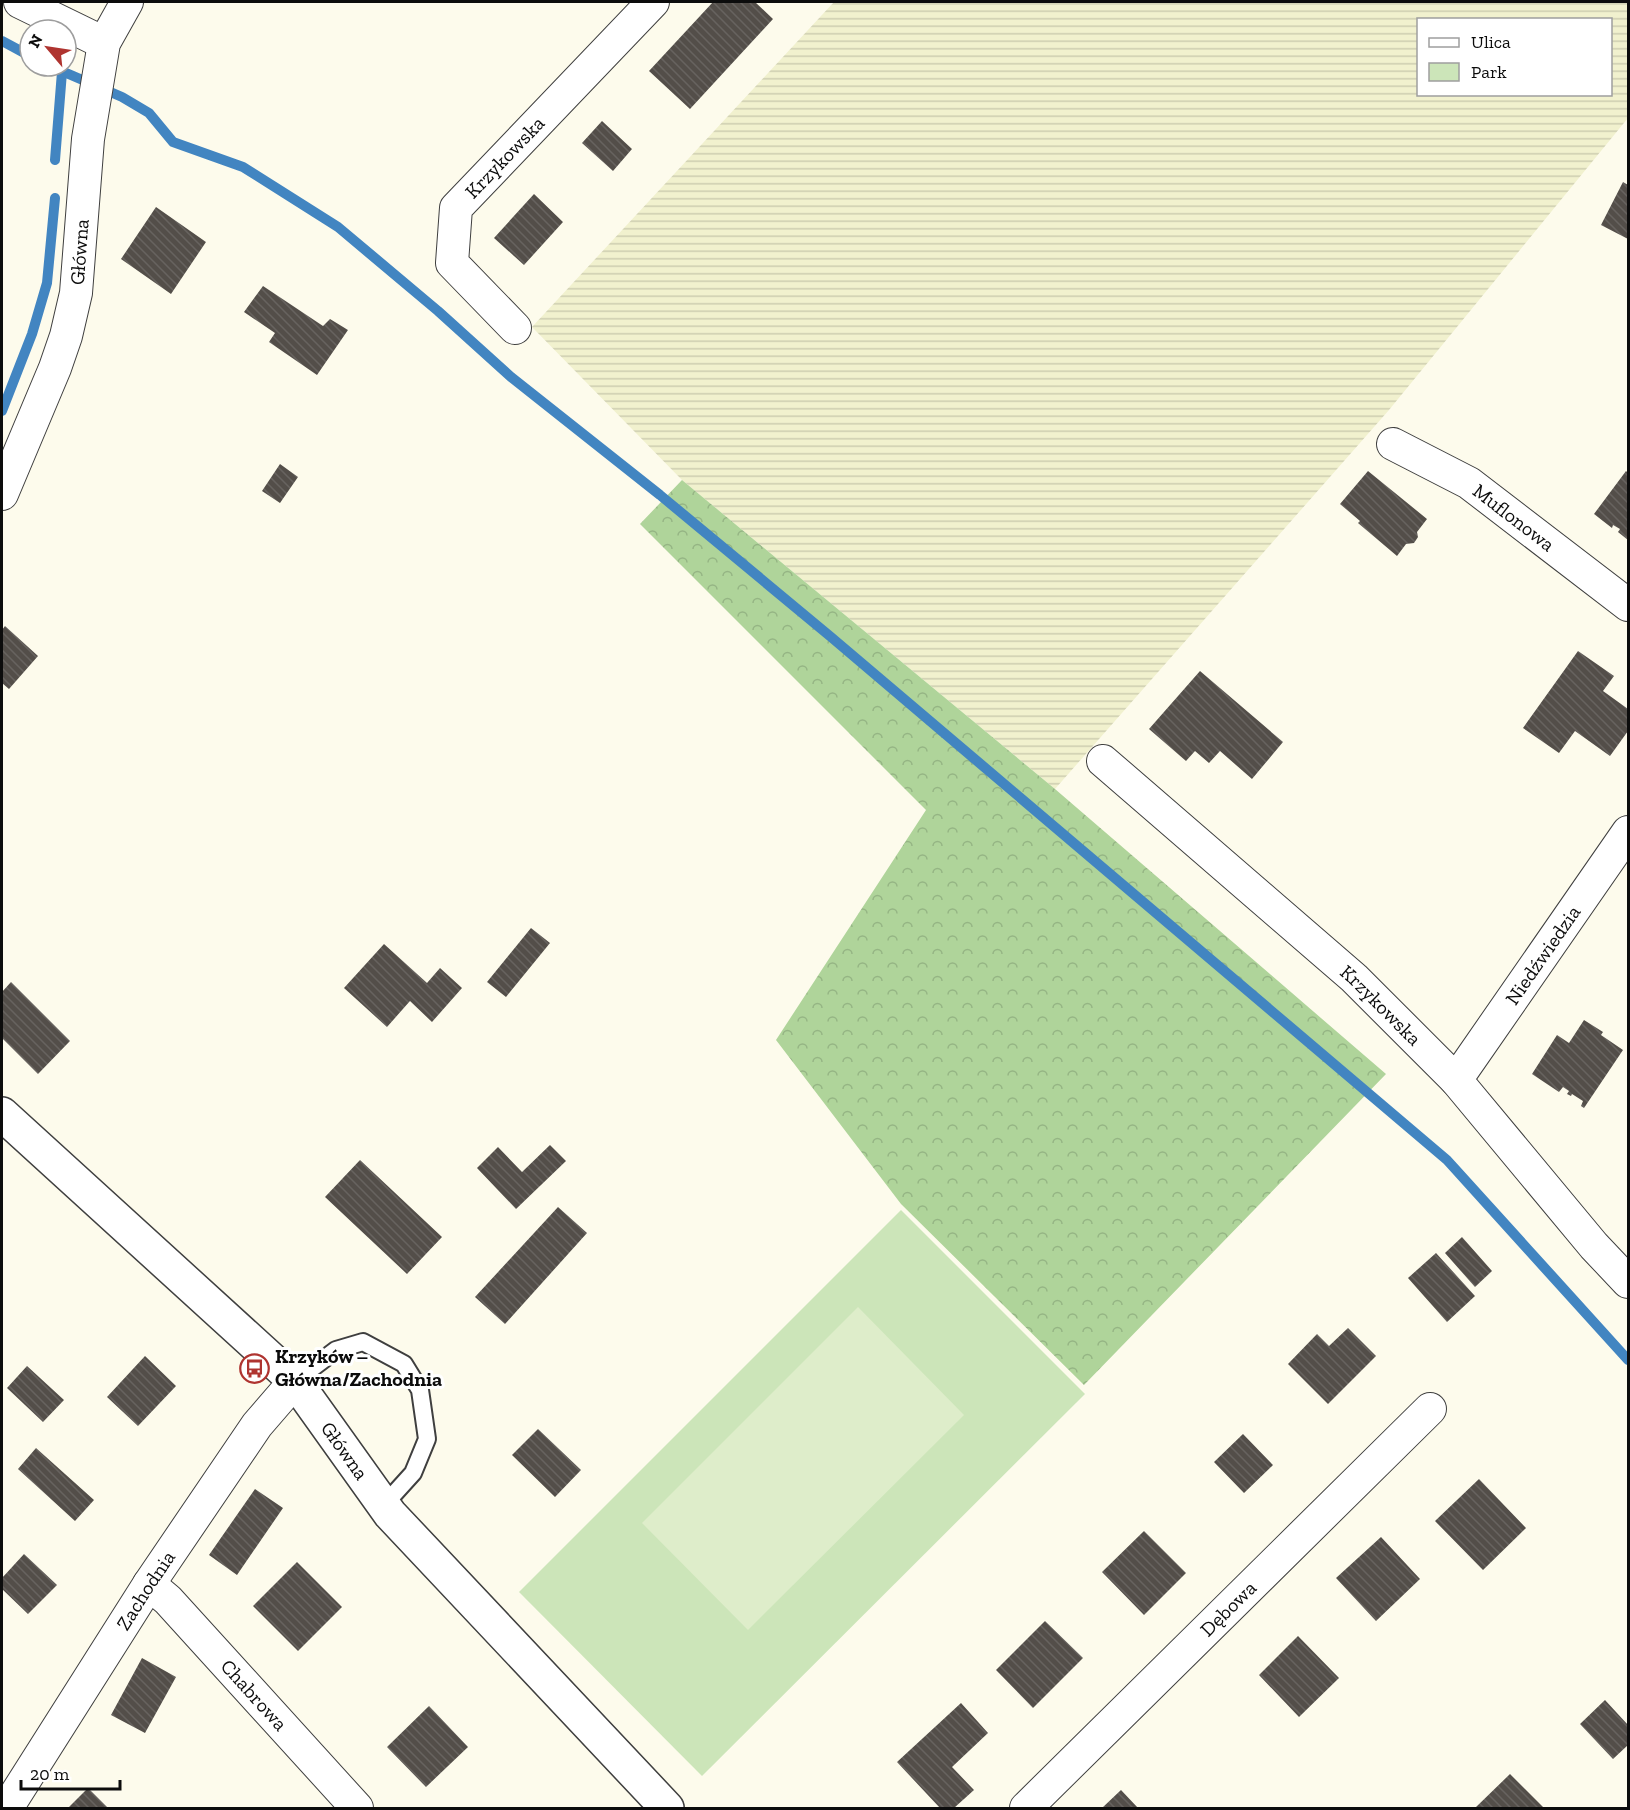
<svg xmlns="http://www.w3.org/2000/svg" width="1630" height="1810" viewBox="0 0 1630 1810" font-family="'Zilla Slab',serif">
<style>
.farmland{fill:url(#farmland-rules);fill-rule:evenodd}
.forest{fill:url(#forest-crowns)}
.park{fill:#cce5b9}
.pitch{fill:#deedca}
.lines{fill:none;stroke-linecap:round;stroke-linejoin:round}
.stream{stroke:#4285c1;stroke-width:10}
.building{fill:url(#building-back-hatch)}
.service-casing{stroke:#3f3f3f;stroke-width:20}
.minor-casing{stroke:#3f3f3f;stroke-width:34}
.tertiary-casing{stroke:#3f3f3f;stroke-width:36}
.service{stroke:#fff;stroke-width:16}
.minor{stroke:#fff;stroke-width:32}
.tertiary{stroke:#fff;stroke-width:33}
.labels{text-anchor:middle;stroke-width:6;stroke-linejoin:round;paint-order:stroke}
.street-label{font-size:20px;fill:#0c0c0c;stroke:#fff}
.poi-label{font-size:20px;font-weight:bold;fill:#0c0c0c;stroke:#fff;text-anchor:start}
</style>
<defs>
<pattern id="farmland-rules" width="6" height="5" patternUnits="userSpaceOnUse" patternTransform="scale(1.5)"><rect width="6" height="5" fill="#f1f1ce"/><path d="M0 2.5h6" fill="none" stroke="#cdcdb0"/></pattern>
<pattern id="forest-crowns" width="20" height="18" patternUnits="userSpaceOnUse" patternTransform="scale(1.5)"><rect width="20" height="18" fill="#afd49a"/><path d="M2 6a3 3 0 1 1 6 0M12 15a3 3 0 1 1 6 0" fill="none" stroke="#95b584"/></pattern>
<pattern id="building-back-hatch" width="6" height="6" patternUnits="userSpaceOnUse" patternTransform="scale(1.5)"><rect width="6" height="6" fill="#534e49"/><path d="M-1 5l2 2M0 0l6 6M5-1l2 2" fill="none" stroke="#67635f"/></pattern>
</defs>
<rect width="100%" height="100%" fill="#fdfbec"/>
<path class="farmland" d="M834,2H1628V118L1389,410L1055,789L682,480L532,327ZM1418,20H1610V94H1418Z"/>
<path class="forest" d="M682,480L1055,789L1386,1074L1084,1385L901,1204L776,1040L926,810L640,524Z"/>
<path class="park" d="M901,1210L1085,1394L702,1776L519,1592Z"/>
<path class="pitch" d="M858,1307L964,1415L748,1630L642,1523Z"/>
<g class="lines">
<path class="stream" d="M2,41L30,56
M50,66L122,97L149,113L173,142L243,167L338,227L438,311L511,377L660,495L831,637L1447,1160L1628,1360
M55,160L62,72
M2,411L32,334L47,283L55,198"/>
</g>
<path class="building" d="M713,2H755L773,19L690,109L649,71Z
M602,121L632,149L613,171L582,143Z
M1623,182L1628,185V239L1601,225Z
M534,194L563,222L524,265L494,238Z
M156,207L206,242L171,294L121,259Z
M263,286L323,326L330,319L348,330L317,375L269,342L275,333L244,312Z
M280,464L298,477L280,503L262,491Z
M1368,471L1427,519L1417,532L1418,537L1414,543L1406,544L1397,556L1358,523L1360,521L1340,504Z
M1626,471L1628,473V540L1618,532L1620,529L1613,525L1612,528L1594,514Z
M5,626L38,656L9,689L2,683V630Z
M1578,651L1614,676L1603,691L1628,709V731L1610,756L1575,731L1559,753L1523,728Z
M1200,671L1283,742L1252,779L1220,751L1209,763L1195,751L1186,761L1149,729Z
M531,928L550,943L506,997L487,982Z
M384,944L427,983L440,968L462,988L432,1022L410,1001L387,1027L344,988Z
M11,982L70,1041L38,1074L2,1038V992Z
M1584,1020L1603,1032L1601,1035L1623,1050L1584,1108L1581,1106L1583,1101L1572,1094L1571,1096L1567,1094L1569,1091L1563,1087L1559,1092L1532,1074L1557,1035L1569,1043Z
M550,1145L566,1161L516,1209L477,1168L498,1147L522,1172Z
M360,1160L442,1237L407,1274L325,1197Z
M558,1207L587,1233L505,1324L475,1297Z
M1462,1237L1492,1271L1475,1287L1445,1253Z
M1436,1253L1475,1296L1447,1322L1408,1278Z
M1348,1328L1376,1356L1328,1404L1288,1364L1317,1334L1329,1346Z
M145,1356L176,1386L138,1426L107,1397Z
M27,1366L64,1400L43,1422L7,1388Z
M538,1429L581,1470L555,1497L512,1455Z
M1243,1434L1273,1465L1244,1493L1214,1462Z
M36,1448L94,1500L75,1521L18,1469Z
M1479,1479L1526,1528L1483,1570L1435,1521Z
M255,1489L283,1508L237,1575L209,1555Z
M1144,1531L1186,1573L1144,1615L1102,1572Z
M1381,1537L1420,1579L1376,1621L1336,1578Z
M24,1554L57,1585L28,1614L2,1589V1578Z
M297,1562L342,1607L298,1651L253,1606Z
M1045,1621L1083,1658L1033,1708L996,1670Z
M1298,1636L1339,1678L1299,1717L1259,1675Z
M142,1658L176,1677L145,1733L111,1715Z
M1605,1700L1628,1725V1745L1613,1759L1580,1724Z
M961,1703L988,1733L952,1767L974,1790L954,1808H940L897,1762Z
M429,1706L468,1747L426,1787L387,1747Z
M1510,1774L1544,1808H1475Z
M88,1788L108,1808H68Z
M1121,1790L1138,1808H1102Z"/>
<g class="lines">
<defs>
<path id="service" d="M295,1381L336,1350L363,1342L404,1364L420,1390L427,1439L413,1473L384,1505"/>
<g id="minor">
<path d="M20,2L104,43"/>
<path id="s1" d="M515,328L452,263L456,208L653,2"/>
<path id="s2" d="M1393,444L1469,483L1628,605"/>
<path id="s3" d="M2,494L55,368L66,336L76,293L88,139L104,43L127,2"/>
<path id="s4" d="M1103,761L1354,978L1456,1080L1594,1246L1628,1282"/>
<path id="s5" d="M1456,1080L1628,832"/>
<path id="s6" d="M149,1584L168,1600L357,1808"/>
<path id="s7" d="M7,1808L149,1584L257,1425L295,1381"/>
<path id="s8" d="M1026,1808L1430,1409"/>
</g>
<g id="tertiary">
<path id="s9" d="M2,1114L295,1381L390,1514L667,1808"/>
</g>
</defs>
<use href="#service" class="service-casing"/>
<use href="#minor" class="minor-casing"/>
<use href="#tertiary" class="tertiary-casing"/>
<use href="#service" class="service"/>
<use href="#minor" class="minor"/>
<use href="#tertiary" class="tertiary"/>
</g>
<defs>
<symbol id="bus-ring" viewBox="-11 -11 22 22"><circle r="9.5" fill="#fff" stroke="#af3430" stroke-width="1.5"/><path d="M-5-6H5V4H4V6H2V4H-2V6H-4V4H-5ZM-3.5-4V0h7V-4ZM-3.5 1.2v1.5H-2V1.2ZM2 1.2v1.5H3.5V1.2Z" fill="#af3430"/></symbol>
</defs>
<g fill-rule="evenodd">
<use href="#bus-ring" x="238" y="1352" width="33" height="33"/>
</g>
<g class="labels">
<g class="street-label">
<text dy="7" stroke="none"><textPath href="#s1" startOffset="216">Krzykowska</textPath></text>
<text dy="7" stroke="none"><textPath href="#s3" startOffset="256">Główna</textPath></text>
<text dy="7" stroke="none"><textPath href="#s2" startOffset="142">Muflonowa</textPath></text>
<text dy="7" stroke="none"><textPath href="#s5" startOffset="152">Niedźwiedzia</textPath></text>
<text dy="7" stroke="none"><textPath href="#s4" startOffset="370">Krzykowska</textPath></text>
<text dy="7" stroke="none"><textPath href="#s9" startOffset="482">Główna</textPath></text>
<text dy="7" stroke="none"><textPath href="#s7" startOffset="258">Zachodnia</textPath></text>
<text dy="7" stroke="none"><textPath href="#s8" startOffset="284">Dębowa</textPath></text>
<text dy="7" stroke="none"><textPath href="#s6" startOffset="153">Chabrowa</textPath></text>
</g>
<g class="poi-label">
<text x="275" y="1363">Krzyków –<tspan x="275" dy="23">Główna/Zachodnia</tspan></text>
</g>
</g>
<rect width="1630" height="1810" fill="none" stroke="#0c0c0c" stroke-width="6"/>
<rect x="1417" y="18" width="195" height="78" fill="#ffffff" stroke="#9e9e9e" stroke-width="1.5"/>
<rect x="1429" y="38" width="30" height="9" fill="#ffffff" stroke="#9e9e9e" stroke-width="1.5"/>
<text x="1471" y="48" font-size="18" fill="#0c0c0c">Ulica</text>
<rect x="1429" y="63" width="30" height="18" fill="#cce5b9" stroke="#9e9e9e" stroke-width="1.5"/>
<text x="1471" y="78" font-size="18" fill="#0c0c0c">Park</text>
<g transform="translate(48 48) rotate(299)"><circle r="28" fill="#ffffff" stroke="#9e9e9e" stroke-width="1.5"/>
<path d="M0-4.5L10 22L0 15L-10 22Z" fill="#af3430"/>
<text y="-9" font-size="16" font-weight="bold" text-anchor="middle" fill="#0c0c0c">N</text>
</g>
<path d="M21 1780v9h99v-9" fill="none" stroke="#0c0c0c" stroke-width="3"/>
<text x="30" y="1780" font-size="18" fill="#0c0c0c" stroke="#ffffff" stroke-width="4.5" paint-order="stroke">20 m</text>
</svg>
